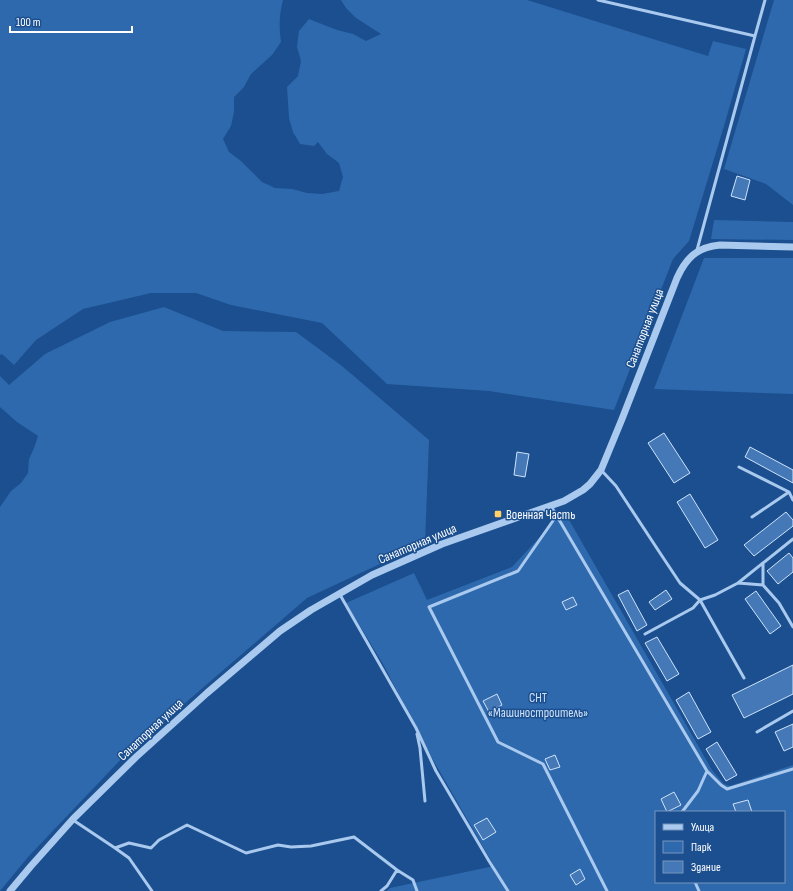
<svg xmlns="http://www.w3.org/2000/svg" width="793" height="891" viewBox="0 0 793 891" font-family="'Sofia Sans Condensed',sans-serif">
<style>
.green{fill:#2e69ad;fill-rule:evenodd}
.building{fill:#4478b7;stroke:#cfe3fa}
.lines{fill:none;stroke-linecap:round;stroke-linejoin:round}
.service{stroke:#a9c9ee;stroke-width:3}
.tertiary{stroke:#a9c9ee;stroke-width:7}
.poi-dot{fill:#ffd166;stroke:#1b4f8f;stroke-width:1.5}
.labels{text-anchor:middle;stroke-width:3;stroke-linejoin:round;paint-order:stroke}
.street-label{font-size:13px;fill:#fff;stroke:#1b4f8f}
.poi-label{font-size:13px;fill:#fff;stroke:#1b4f8f;text-anchor:start}
.park-label{font-size:13px;fill:#cfe3fa;stroke:#1b4f8f}
</style>
<rect width="100%" height="100%" fill="#1b4f8f"/>
<path class="green" d="M0,0H283C279,15 279,27 281,42L272,55L251,74L244,87L234,97V112L231,126L223,139L229,152L241,161L262,182L275,188L292,189L307,193L322,194L339,191L343,177L339,163L327,154L318,142L314,146L300,144L293,132L289,118L287,87L298,76L301,61L297,47L299,31L309,19L337,30L353,34L366,41L381,34L356,18L346,8L341,0H527L708,56L713,41L746,49L724,126L689,241L673,259L614,410L489,391L387,384L322,323L231,305L196,293H151L83,309L36,340L14,365L2,354L0,355Z
M774,0H793V205L766,184L724,169Z
M714,220L793,222V240L711,239Z
M704,258H793V394L654,389Z
M164,307L223,331L296,332L342,366L429,440L425,543L307,598L127,753L28,857L0,891V507L11,491L21,483L28,473L29,459L34,448L38,436L17,422L0,407V376L9,385L45,354L110,322Z
M564,511L712,770L724,784L730,786L793,765V891H387L390,888L494,866L428,751L383,664L346,603L414,573L427,600L512,567ZM656,812H784V882H656Z"/>
<path class="building" d="M737,176L750,180L745,200L731,196Z
M664,433L690,473L674,483L648,443Z
M750,447L793,470V483L745,457Z
M517,452L529,454L525,477L514,475Z
M690,494L718,540L705,548L677,502Z
M786,512L793,520V526L754,556L744,545Z
M789,553L793,558V572L778,584L767,571Z
M628,590L647,625L637,631L618,595Z
M666,590L672,599L655,610L649,602Z
M756,591L781,626L770,634L745,599Z
M573,597L577,605L566,610L562,602Z
M657,637L679,674L667,681L645,643Z
M793,665V694L744,718L732,695Z
M689,692L711,732L698,739L676,700Z
M497,694L502,705L489,712L483,701Z
M793,724V747L784,751L775,732Z
M717,742L737,775L726,781L706,749Z
M555,755L560,767L550,770L545,759Z
M674,792L681,805L667,812L661,799Z
M748,800L752,812H736L733,804Z
M487,818L496,832L483,840L474,825Z
M580,869L585,879L576,885L570,875Z"/>
<g class="lines">
<path class="service" d="M598,0L755,36L697,250
M755,36L765,0
M739,467L789,492
M602,471L616,486L662,556L680,583L700,600L744,678
M551,506L707,771L698,791L682,812
M557,515L518,571L429,607L498,742L543,764L607,891
M752,517L789,492L793,500
M738,583L793,539
M763,585V563
M339,593L416,728L436,771L489,861L508,891
M645,634L693,608L700,600L715,595L738,583L763,585L779,603L793,627
M757,732L793,711
M417,734L420,748L425,801
M707,771L721,785L727,789L793,769
M73,820L115,848L129,843L151,848L159,840L187,825L246,853L278,845L291,847L311,846L354,837L397,870L413,880L417,891
M115,848L129,858L152,891
M695,882L699,891
M381,891L387,886L397,870"/>
<path class="tertiary" d="M10,891L31,866L73,819L136,757L207,693L280,631L311,610L372,575L442,544L564,501L583,490L590,484L601,470L622,419L677,278C686,258 697,247 720,245L793,247"/>
</g>
<rect class="poi-dot" x="494" y="510" width="8" height="8" rx="2"/>
<g class="labels">
<g class="street-label">
<text transform="translate(644 328) rotate(-69)" y="5">Санаторная улица</text>
<text transform="translate(417 543) rotate(-23)" y="5">Санаторная улица</text>
<text transform="translate(150 729) rotate(-43)" y="5">Санаторная улица</text>
</g>
<g class="poi-label">
<text x="506" y="519">Военная Часть</text>
</g>
<g class="park-label">
<text x="538" y="702">СНТ<tspan x="538" dy="15">«Машиностроитель»</tspan></text>
</g>
</g>
<rect x="655" y="811" width="130" height="72" fill="#1b4f8f" stroke="#7695bc"/>
<rect x="663" y="824" width="20" height="6" fill="#a9c9ee" stroke="#7695bc"/>
<text x="691" y="831" font-size="12" fill="#ffffff">Улица</text>
<rect x="663" y="841" width="20" height="12" fill="#2e69ad" stroke="#7695bc"/>
<text x="691" y="851" font-size="12" fill="#ffffff">Парк</text>
<rect x="663" y="861" width="20" height="12" fill="#4478b7" stroke="#7695bc"/>
<text x="691" y="871" font-size="12" fill="#ffffff">Здание</text>
<path d="M10 26v6h122v-6" fill="none" stroke="#ffffff" stroke-width="2"/>
<text x="16" y="26" font-size="12" fill="#ffffff" stroke="#1b4f8f" stroke-width="3" paint-order="stroke">100 m</text>
</svg>
